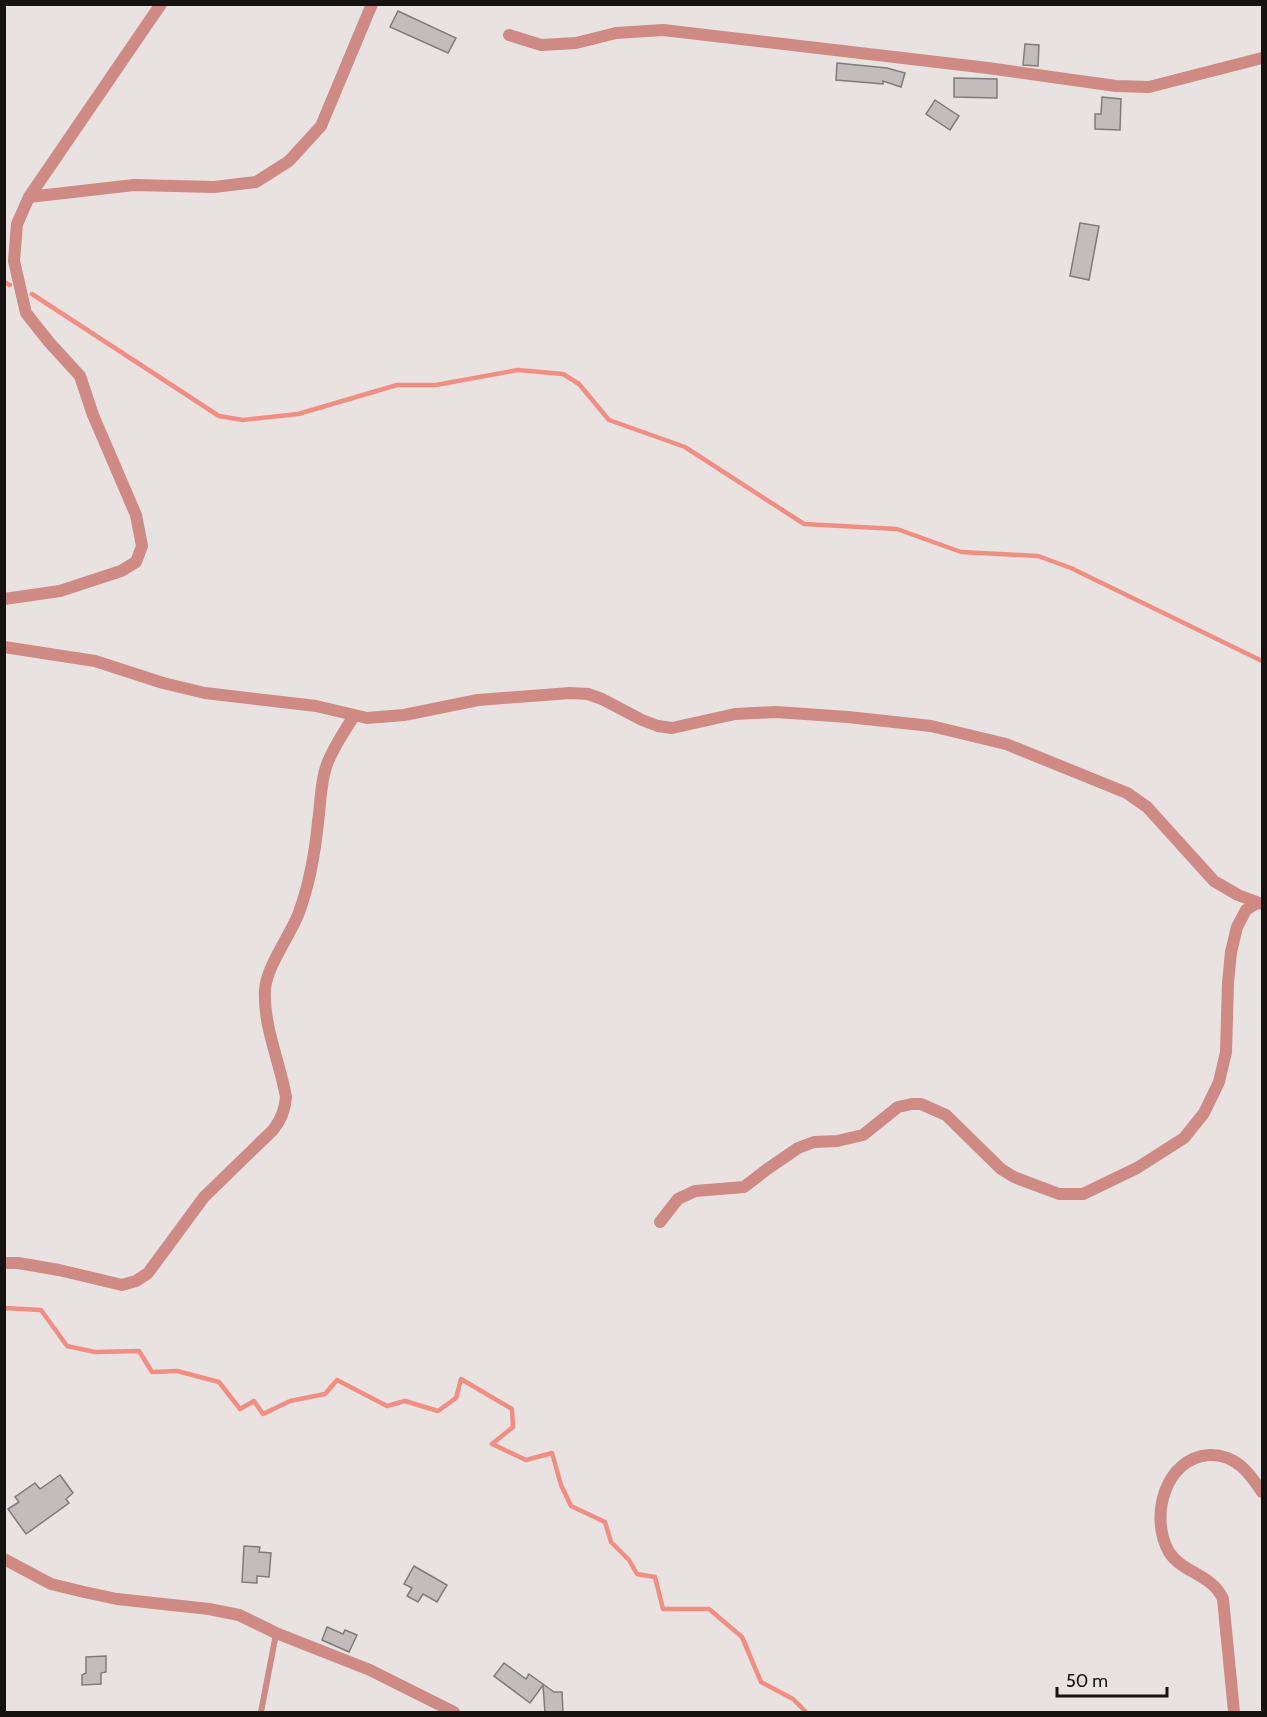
<svg xmlns="http://www.w3.org/2000/svg" width="1267" height="1717" viewBox="0 0 1267 1717" font-family="Cabin,sans-serif">
<style>
.lines{fill:none;stroke-linecap:round;stroke-linejoin:round}
.stream{stroke:#f48c82;stroke-width:4.5}
.building{fill:#c2bdbc;stroke:#807b7a;stroke-width:1.5}
.lane{stroke:#ce8a83;stroke-width:6}
.street{stroke:#ce8a83;stroke-width:12}
</style>
<rect width="100%" height="100%" fill="#e8e2e1"/>
<g class="lines">
<path class="stream" d="M4,282L10,285
M32,294L219,416L243,420L298,414L397,385H436L518,370L563,374L579,384L609,420L685,447L804,524L897,529L961,552L1038,556L1071,568L1262,661
M4,1308L41,1310L67,1346L95,1352L139,1351L152,1372L177,1371L219,1382L240,1409L254,1401L263,1414L290,1401L325,1394L337,1380L387,1406L405,1401L438,1411L456,1398L461,1379L512,1409L513,1427L492,1444L526,1460L552,1453L561,1485L571,1506L605,1522L611,1542L629,1560L637,1574L655,1577L663,1609H709L742,1637L761,1682L793,1699L806,1712"/>
</g>
<path class="building" d="M398,11L456,38L448,53L390,27Z
M1025,44L1039,45L1038,66L1023,65Z
M837,63L887,68L905,73L901,87L883,81V84L836,80Z
M954,78L997,79V98L954,97Z
M1102,97L1121,99L1120,130L1095,129V114H1101Z
M935,100L959,116L950,130L926,114Z
M1080,223L1099,226L1089,280L1070,276Z
M60,1475L73,1493L66,1499L69,1503L26,1534L8,1509L19,1502L15,1497L35,1483L40,1489Z
M244,1546L260,1547L259,1552L271,1553L269,1577L257,1576V1583L242,1582Z
M414,1566L447,1585L437,1602L423,1594L418,1602L407,1596L412,1588L404,1584Z
M327,1627L343,1634L345,1630L357,1635L349,1652L322,1640Z
M106,1656V1672L101,1673V1684L82,1685V1675L86,1673V1657Z
M504,1663L526,1679L529,1674L554,1692H562L563,1713H545L543,1685L530,1703L494,1676Z"/>
<g class="lines">
<path class="lane" d="M261,1712L276,1634"/>
<path class="street" d="M509,35L541,45L576,43L616,33L663,30L988,68L1116,86L1149,87L1262,58
M29,197L134,185L214,187L256,182L289,161L321,126L372,4
M4,599L60,591L121,571L136,562L142,546L136,515L93,415L80,376L49,342L26,313L14,261L17,224L29,197L161,4
M4,647L95,661L163,683L205,693L316,706L367,718L404,715L478,700L570,693L588,694L602,699L642,720L658,726L672,728L735,714L776,712L848,717L931,726L1006,744L1127,793L1147,807L1214,881L1238,895L1262,904
M660,1222L678,1199L695,1191L744,1187L766,1170L798,1148L814,1142L837,1141L863,1135L898,1107L912,1104H921L946,1115L1001,1169L1014,1177L1059,1194H1083L1137,1168L1184,1138L1204,1113L1219,1082L1226,1052L1228,983L1231,952L1237,927L1246,910L1257,903
M4,1263H18L59,1270L122,1285L136,1281L148,1273L204,1197L273,1130C281,1120 285,1111 286,1097C280,1062 263,1026 265,990C266,968 289,937 298,915C309,886 315,853 318,822C321,802 320,783 327,764C334,746 344,732 354,716
M4,1559L51,1584L84,1592L117,1599L209,1609L239,1615L276,1633L370,1670L454,1712
M1234,1712L1223,1599C1212,1574 1182,1573 1169,1552C1149,1517 1165,1458 1209,1455C1235,1454 1249,1472 1262,1492"/>
</g>
<rect width="1267" height="1717" fill="none" stroke="#141312" stroke-width="12"/>
<path d="M1057 1687v9h110v-9" fill="none" stroke="#141312" stroke-width="3"/>
<text x="1066" y="1687" font-size="18" fill="#141312" stroke="#e8e2e1" stroke-width="4.5" paint-order="stroke">50 m</text>
</svg>
